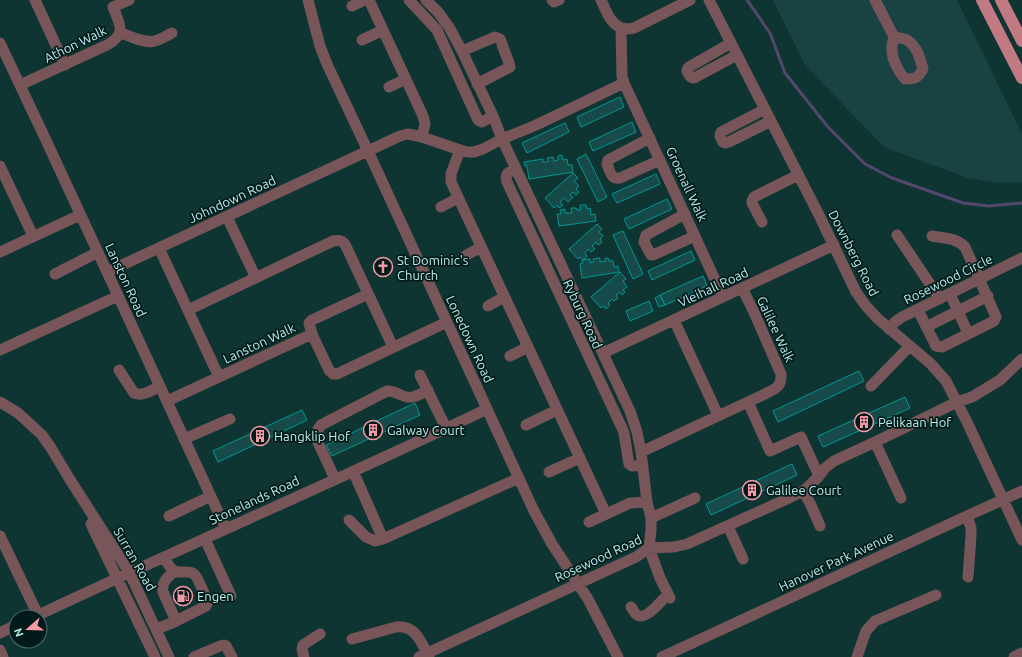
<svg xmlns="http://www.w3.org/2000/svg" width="1022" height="657" viewBox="0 0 1022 657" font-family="Ubuntu,sans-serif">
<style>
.built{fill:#194342}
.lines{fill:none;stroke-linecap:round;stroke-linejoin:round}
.stream{stroke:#53476e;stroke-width:3}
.building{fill:#164b49;stroke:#009894}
.minor{stroke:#785559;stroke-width:11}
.major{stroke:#c17a82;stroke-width:12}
.labels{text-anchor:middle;stroke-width:3.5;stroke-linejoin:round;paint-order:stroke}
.street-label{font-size:13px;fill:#baeeeb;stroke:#021b1a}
.poi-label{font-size:13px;fill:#baeeeb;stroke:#021b1a;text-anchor:start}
</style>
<rect width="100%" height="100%" fill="#0f3533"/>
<path class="built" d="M773,0H957L1022,134V182L997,183L965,177L884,147L805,65Z"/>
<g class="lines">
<path class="stream" d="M747,0L770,33L785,73L828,127L865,164L892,178L963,203L989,206L1022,203"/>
</g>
<path class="building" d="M620,97L624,107L581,127L577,117Z
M632,122L636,132L593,151L589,142Z
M565,123L569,132L527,153L522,143Z
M586,154L607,197L598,202L577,159Z
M562,155L563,160L567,159L568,165H572L573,172L529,179L527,166H525L524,162L543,159V162H548L547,158L553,157L554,161L558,160V156Z
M573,173L578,178L574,181L579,186L576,189L579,192L576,195L573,192L570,195L573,197L568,202L564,198L560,202L563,205L559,208L557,205L554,208L545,198Z
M656,174L660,184L617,203L612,194Z
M667,199L672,209L629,229L624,219Z
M580,205H586L587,209L590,208L591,215L595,214L596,221L559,226L557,214H561L560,210L565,209V213H572L571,208H576L577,210H581Z
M597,224L602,229L599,232L603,236L600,239L602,242L598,245L596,242L592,246L595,249L591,252L588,249L585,253L587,256L583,260L580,257L578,259L569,249Z
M623,231L643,274L633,279L613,235Z
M691,251L695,260L652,280L648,271Z
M600,258V262L606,261L605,258H608L609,261H613L614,267L618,266L619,272L582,278L580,264L583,263L582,260L590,259V263L594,262L593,259Z
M620,272L626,279L623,281L627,287L623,290L625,292L622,295L620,292L616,295L618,298L614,301L612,299L608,303L610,305L606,309L604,306L601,308L591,297Z
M703,276L707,286L665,305L660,295Z
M660,295L665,305L659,307L655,298Z
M649,301L653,311L630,321L626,311Z
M859,371L864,381L778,422L773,411Z
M905,397L910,408L823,447L818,436Z
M415,403L420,415L332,456L326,445Z
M302,410L307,420L218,462L213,451Z
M792,464L797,475L711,515L706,504Z"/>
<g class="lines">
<path class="minor" d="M35,0L65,65
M308,0L320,46L327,64L368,151L534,511L552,544L588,599L618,657
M369,0L423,116L425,124L422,137
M409,0L437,30L478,120L482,122L493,116
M426,0L438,12L449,27L462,51L493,116L502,139L630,411L637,432L641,452L647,502L651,518V530L649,548L660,578L670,598
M552,0L554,2L559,0
M601,0C607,12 609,22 621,28
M690,0L634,28L628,29L621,28L622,76L624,83L723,297
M709,0L819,215L856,292L866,306L877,318L931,364L946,381L967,422L1022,540
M875,0L894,37
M352,6L364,0
M121,33C130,36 144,44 155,41C161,39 167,36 172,33
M894,37C898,38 903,38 907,40C917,46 920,58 923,69C918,78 915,79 905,79C898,71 891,58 892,47C892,43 893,40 894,37Z
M362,40L383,30
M0,43L45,138L226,529
M731,43L689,67L688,68L687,71C689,75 690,78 694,78L737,55
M462,51L495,37L500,39L509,63L510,67L477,84
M20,85L107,45C127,34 120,25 113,7L129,0
M389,87L406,79
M765,109L721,132L720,136L723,142L725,143L729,142L771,121
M650,138L608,160L607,164C610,171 611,180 620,178L660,160
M460,150L451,174V182L606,514
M0,166L33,236
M516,169C509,172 504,173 507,182L622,428L624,433L629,464L632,466L643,465
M441,207L458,198
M685,214L646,235L644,242L651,255H653L695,236
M227,217L256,278
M762,222L752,203V201L754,197L798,175
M897,235L940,299
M159,248L219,377
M0,252L80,215
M465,256L481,247
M107,272L400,136L408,134L422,137L460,150L468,152H474L483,149L502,139L534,126L624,83
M55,274L98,252
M368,294L312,320L309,323L312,334L329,370L333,374H337L447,322
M950,294L968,333
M488,306L504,297
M188,310L333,241C338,240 342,240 345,244L393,347
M918,310L936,346L942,347L994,321L996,317L965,247C957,238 944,238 932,236
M674,320L718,415
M926,327L988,296
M889,329L895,322L902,317L1022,258
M0,350L118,296
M603,353L834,245
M510,356L528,347
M119,370L134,393C143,397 152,390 160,386
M420,375L446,428
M871,386L910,346
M167,401L312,334
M0,402L18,413L42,435L51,448L69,478L129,572L169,657
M748,402L770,451L801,437L819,476
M526,425L557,410
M184,439L230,419
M875,442L901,498
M641,452L763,395C774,389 782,388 781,374L753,310L742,288
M353,471L383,539
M549,472L580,458
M335,479L317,440L318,429L321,425L387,391C396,390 403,399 412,397C417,396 423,393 428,390
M803,491L810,503L820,526
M169,516L211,496
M967,516L971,528V536L968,577
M651,518L695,498
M349,520L366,537L375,541L383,539L519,478
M589,522L630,503L647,502
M91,524L155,657
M728,526L743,559
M0,536L38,615
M205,539L231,596
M175,571C168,577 161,582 163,592L176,621
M631,607C633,609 634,613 637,615C646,621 662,600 668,594
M34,617C184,546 337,481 487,409
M156,629L172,623L206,606L208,602C204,595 199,578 194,574C188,569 179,575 173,570C169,567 166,561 164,557
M0,633L16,625
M352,639L396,627C416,625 421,642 429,657
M0,650L3,657
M194,657L220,646L224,645L226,646L232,657
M304,657L302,649L303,645L320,634
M419,657L636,557L649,548L674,547L687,544L789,498L803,491L808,487L819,476L825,468L834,461L875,442L957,402L972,397L1000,380L1022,359
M662,657L967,516L1022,491
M857,657L866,631L875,621L936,595
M1014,657L1022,653"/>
<path class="major" d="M982,0L1022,78
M1001,0L1022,41"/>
</g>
<defs>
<symbol id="church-ring" viewBox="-11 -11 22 22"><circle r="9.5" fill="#021b1a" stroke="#f49aa5" stroke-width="1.5"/><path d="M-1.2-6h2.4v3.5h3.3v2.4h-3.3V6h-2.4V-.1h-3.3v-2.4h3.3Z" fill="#f49aa5"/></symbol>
<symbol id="building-ring" viewBox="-11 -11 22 22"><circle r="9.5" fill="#021b1a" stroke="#f49aa5" stroke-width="1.5"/><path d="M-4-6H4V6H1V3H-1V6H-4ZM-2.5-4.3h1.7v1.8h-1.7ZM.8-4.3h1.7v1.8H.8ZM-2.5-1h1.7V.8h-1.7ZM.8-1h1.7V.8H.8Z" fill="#f49aa5"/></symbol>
<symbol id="fuel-ring" viewBox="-11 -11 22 22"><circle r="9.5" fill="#021b1a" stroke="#f49aa5" stroke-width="1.5"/><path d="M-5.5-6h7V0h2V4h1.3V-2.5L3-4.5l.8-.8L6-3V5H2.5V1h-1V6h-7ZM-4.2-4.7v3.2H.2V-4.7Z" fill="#f49aa5"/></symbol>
</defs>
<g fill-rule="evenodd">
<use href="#church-ring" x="372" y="256" width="22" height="22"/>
<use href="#building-ring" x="853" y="411" width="22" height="22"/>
<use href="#building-ring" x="362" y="419" width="22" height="22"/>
<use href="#building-ring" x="249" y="425" width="22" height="22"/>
<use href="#building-ring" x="741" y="479" width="22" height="22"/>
<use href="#fuel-ring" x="172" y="585" width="22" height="22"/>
</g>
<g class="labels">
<g class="street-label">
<text transform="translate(75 44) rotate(-26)" y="5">Athon Walk</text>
<text transform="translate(687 184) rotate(65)" y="5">Groenall Walk</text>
<text transform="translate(232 199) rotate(-25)" y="5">Johndown Road</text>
<text transform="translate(854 253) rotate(63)" y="5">Downberg Road</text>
<text transform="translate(948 279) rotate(-26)" y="5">Rosewood Circle</text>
<text transform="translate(126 280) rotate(65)" y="5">Lanston Road</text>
<text transform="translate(713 287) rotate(-25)" y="5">Vleihall Road</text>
<text transform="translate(583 314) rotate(65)" y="5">Ryburg Road</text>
<text transform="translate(776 329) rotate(65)" y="5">Galilee Walk</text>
<text transform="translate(470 339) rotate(65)" y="5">Lonedown Road</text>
<text transform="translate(259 343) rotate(-25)" y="5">Lanston Walk</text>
<text transform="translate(254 500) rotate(-25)" y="5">Stonelands Road</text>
<text transform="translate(598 558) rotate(-25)" y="5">Rosewood Road</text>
<text transform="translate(135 559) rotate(60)" y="5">Surran Road</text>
<text transform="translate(836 561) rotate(-25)" y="5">Hanover Park Avenue</text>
</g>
<g class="poi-label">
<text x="397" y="265">St Dominic's<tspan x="397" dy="15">Church</tspan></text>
<text x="878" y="427">Pelikaan Hof</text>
<text x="387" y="435">Galway Court</text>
<text x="274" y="441">Hangklip Hof</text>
<text x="766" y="495">Galilee Court</text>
<text x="197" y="601">Engen</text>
</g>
</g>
<g transform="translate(28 629) rotate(250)"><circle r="19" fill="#021b1a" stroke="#4c6f6e"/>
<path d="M0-3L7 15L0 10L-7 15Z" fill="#f49aa5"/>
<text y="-6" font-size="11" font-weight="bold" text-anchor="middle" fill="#baeeeb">N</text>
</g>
</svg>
